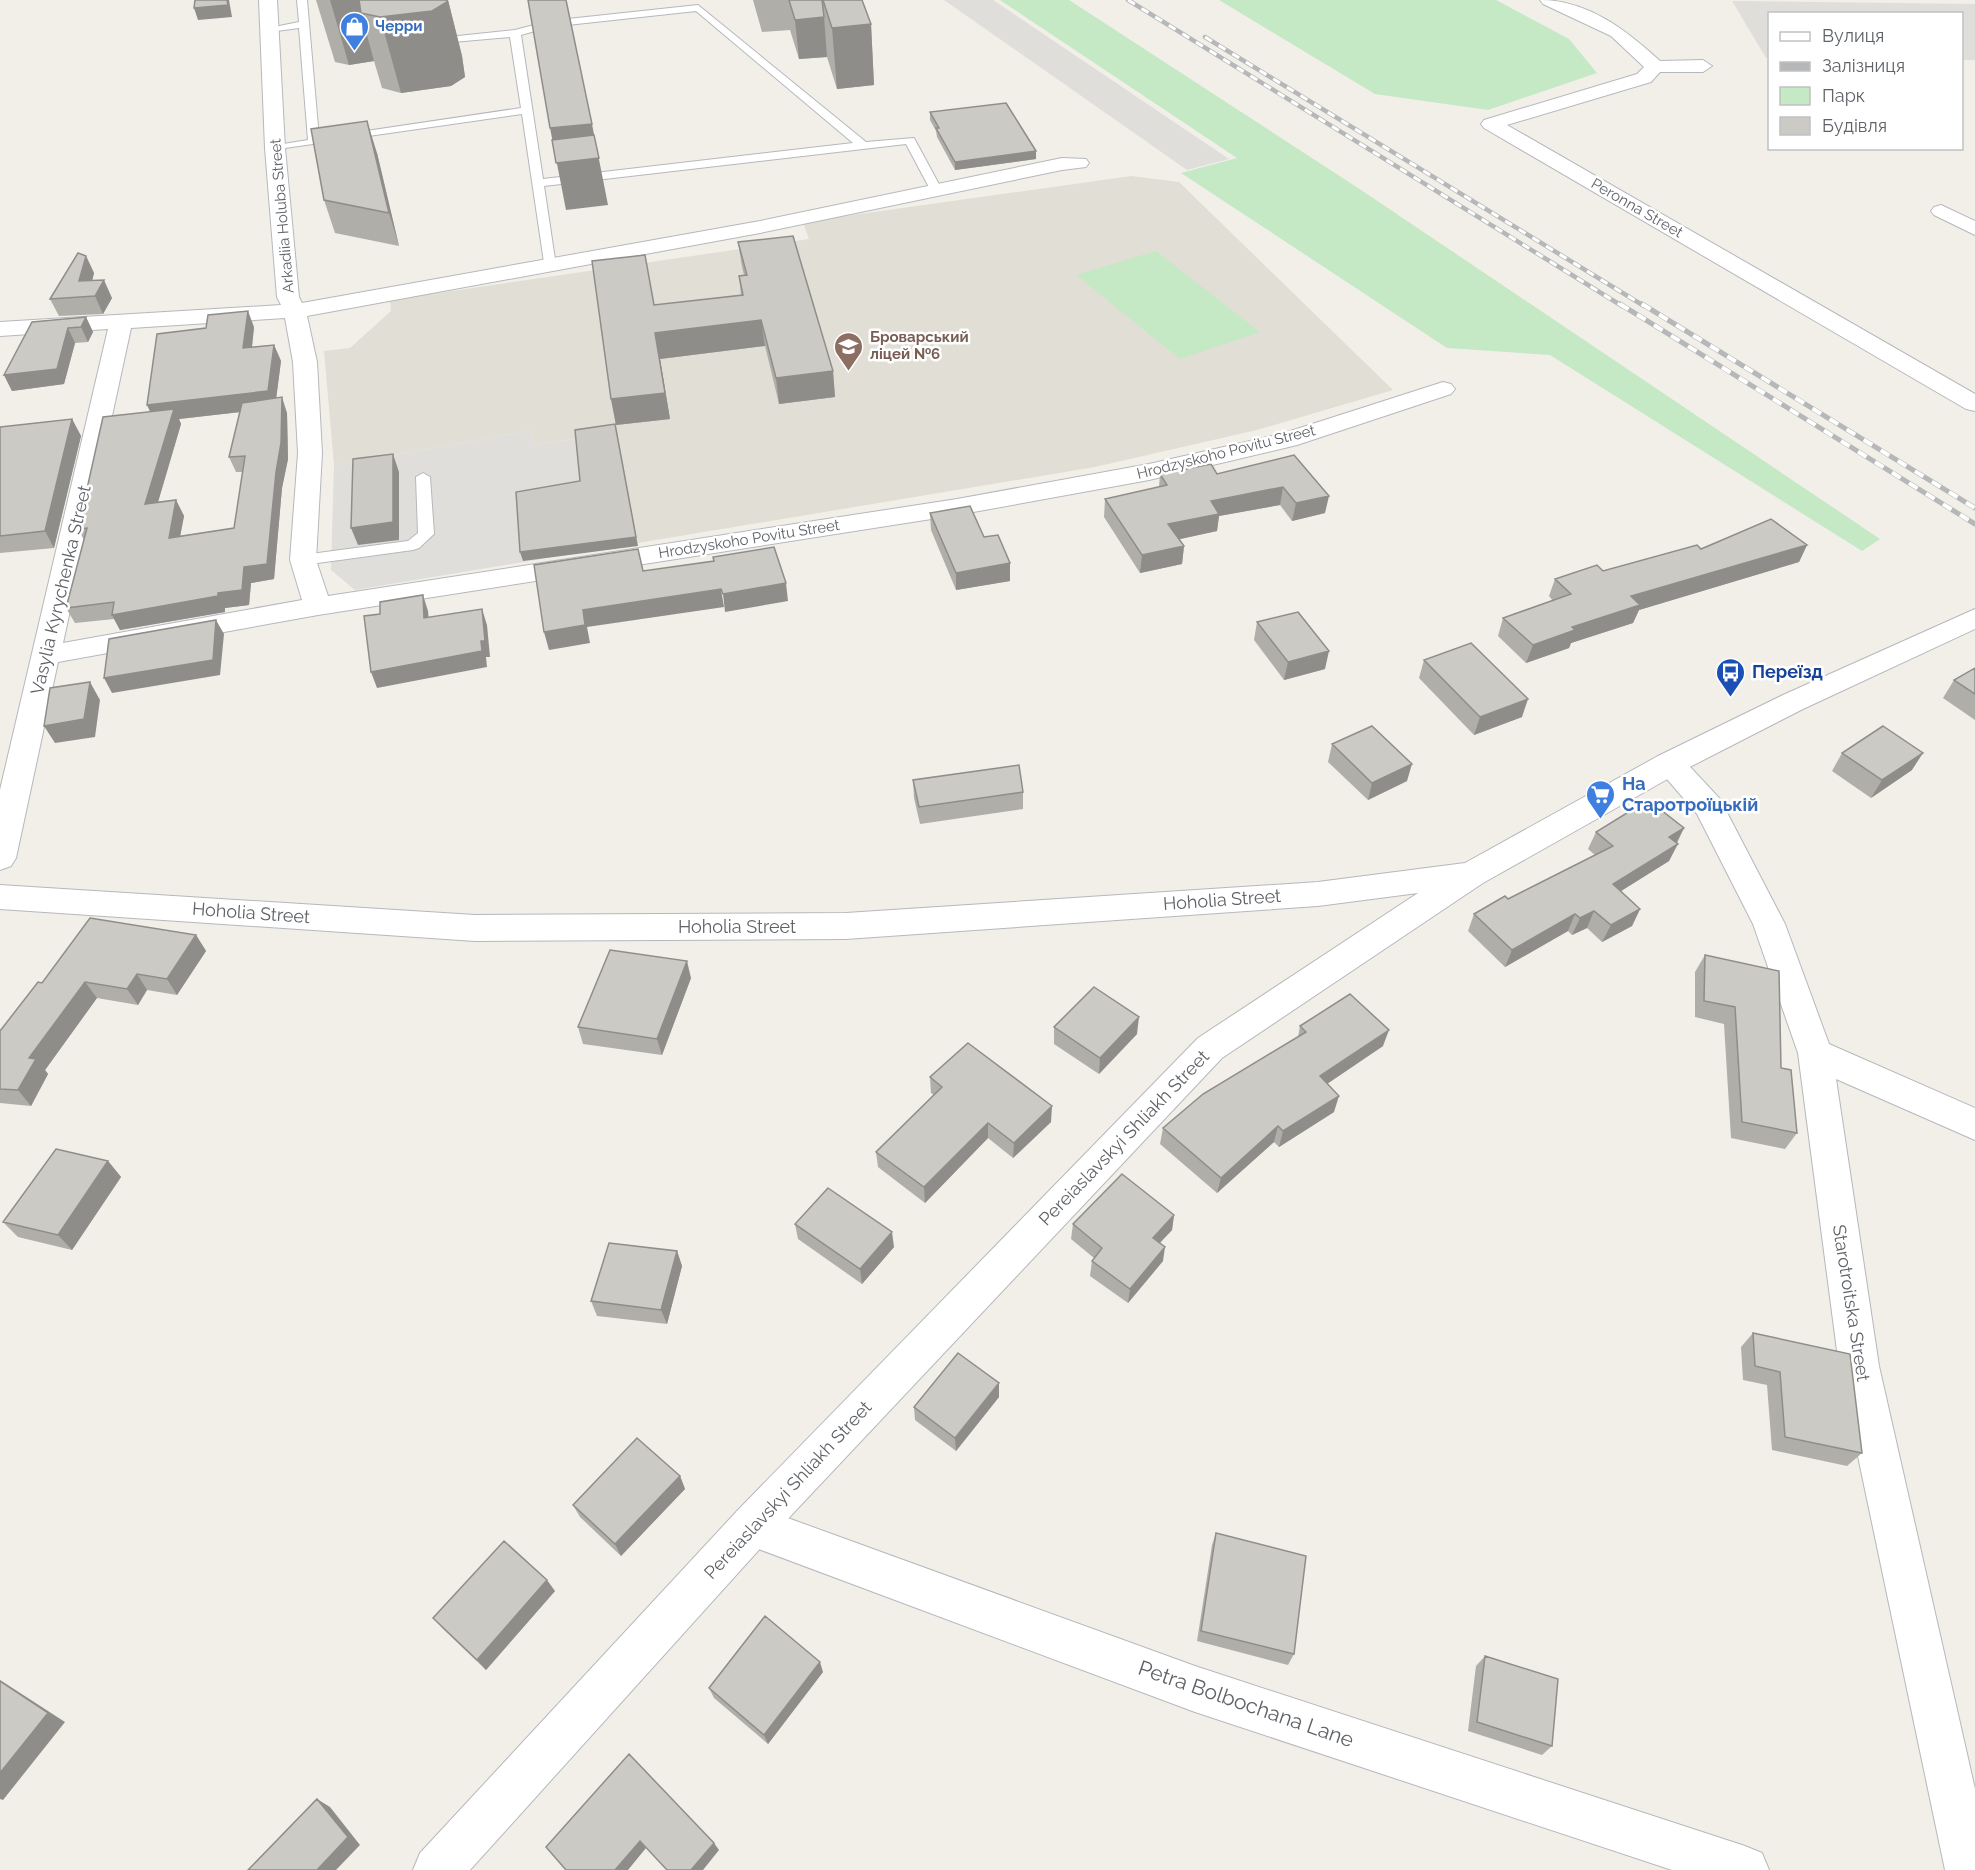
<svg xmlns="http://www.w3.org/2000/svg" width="1975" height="1870" viewBox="0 0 1975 1870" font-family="Raleway,sans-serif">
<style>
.industrial{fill:#e0deda}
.education{fill:#e1ded6}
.green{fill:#c5e8c5}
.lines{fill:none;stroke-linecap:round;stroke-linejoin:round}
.service-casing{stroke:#b5b8bc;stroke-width:2}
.minor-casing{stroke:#b5b8bc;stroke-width:2}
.tertiary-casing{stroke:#b5b8bc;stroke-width:2}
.service{fill:#fff;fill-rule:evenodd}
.minor{fill:#fff;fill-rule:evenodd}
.tertiary{fill:#fff;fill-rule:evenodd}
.rail-far1-casing{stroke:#b6b7b8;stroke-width:4.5}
.rail-casing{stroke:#b6b7b8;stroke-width:5}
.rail-far1{stroke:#fff;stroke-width:3;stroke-dasharray:8;stroke-linecap:butt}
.rail{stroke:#fff;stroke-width:4;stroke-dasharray:10;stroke-linecap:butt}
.wall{fill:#afaea9;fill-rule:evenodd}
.shaded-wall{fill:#8f8d8a}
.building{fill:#cccac5;stroke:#8f8d8a;stroke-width:1.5}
.labels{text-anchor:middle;stroke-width:5;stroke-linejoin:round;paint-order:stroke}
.far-shop-label{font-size:15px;font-weight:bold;fill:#366cbe;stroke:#fff;text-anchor:start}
.far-street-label{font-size:15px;fill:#5f6368;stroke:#fff}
.far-education-label{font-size:15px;font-weight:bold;fill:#785e54;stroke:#fff;text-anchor:start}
.street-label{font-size:18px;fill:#5f6368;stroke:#fff}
.transit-label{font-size:18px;font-weight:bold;fill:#164399;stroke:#fff;text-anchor:start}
.shop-label{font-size:18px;font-weight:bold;fill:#366cbe;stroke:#fff;text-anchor:start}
.near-street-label{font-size:21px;fill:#5f6368;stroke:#fff}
</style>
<rect width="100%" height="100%" fill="#f1efe8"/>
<path class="industrial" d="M944,0H993L1229,159L1187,170Z
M1732,1L1975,4V60H1962V14H1770L1769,58H1766Z
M531,431L532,445L617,433L638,543L355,590L331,570L334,465Z"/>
<path class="education" d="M1131,176L1179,182L1393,390L1257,430L1095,467L638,543L616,433L532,445L531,431L334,465L324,351L350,348L391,311L390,300L809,239L803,222Z"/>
<path class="green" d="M1000,0H1069L1361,190L1880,539L1862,551L1550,355L1447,348L1181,173L1237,158Z
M1219,0H1496L1569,39L1597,73L1488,110L1375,94Z
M1156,251L1260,332L1180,359L1076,275Z"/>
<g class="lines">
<defs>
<path id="service" d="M297,0H307L319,138L521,108L510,37L430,44L423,0H433L439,38L515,30L549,21L698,5L866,142L914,138L941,188L931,191L906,144L544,186L556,266L555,269H545L522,114L271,150V146L308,140L299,28L269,32L264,29L299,22ZM696,11L853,143L543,179L521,35L549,27Z
M423,473L430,477L434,534L419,548L413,550L303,565L297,564L295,560L303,555L408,541L418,533L416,477Z"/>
<path id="minor" d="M259,0H277L285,148L299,297L302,303L760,221L1062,158L1086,159L1089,163L1086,167L1062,170L760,233L307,316L317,362L322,453L316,560L328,596L957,499L1149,464L1281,434L1443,382L1451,384L1455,389L1451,394L1297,445L1149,480L957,515L318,615L58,662L16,858L11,866L0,870V790L108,329L0,336V322L281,305L277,297L265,148ZM285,318L293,362L298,453L290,560L302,600L63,643L131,328Z
M1540,0C1588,0 1626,30 1660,61L1703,60L1712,66L1703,72H1660L1651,82L1507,125L1975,394V411L1966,409L1484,128L1481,124L1484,120L1637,74L1644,67L1611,36L1543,4Z
M1941,205L1975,221V235L1934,215L1931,211L1934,207Z
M1669,753L1680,756L1720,799L1785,924L1829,1044L1975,1108V1140L1836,1079L1879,1366L1975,1789V1870H1945L1839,1366L1798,1053L1753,924L1697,814L1654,764L1658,756Z
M752,1505L1195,1666L1745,1846L1762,1853L1769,1870H1672L1195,1712L737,1541L731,1526L737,1511Z"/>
<path id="tertiary" d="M1975,609V629L1803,709L1680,772L1483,883L1222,1058L767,1541L470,1870H413L420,1853L737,1511L1198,1038L1418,893L1318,906L846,939L475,941L0,909V885L475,915L846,913L1318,882L1465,863L1658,756L1783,695Z"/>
</defs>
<use href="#service" class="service-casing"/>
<use href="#minor" class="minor-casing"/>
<use href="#tertiary" class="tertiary-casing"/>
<use href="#service" class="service"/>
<use href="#minor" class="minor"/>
<use href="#tertiary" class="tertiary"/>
<defs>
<path id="rail-far1" d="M1128,0L1622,306
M1205,37L1644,306"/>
<path id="rail" d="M1620,304L1975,524
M1642,304L1975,508"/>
</defs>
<use href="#rail-far1" class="rail-far1-casing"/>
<use href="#rail" class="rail-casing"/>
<use href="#rail-far1" class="rail-far1"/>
<use href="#rail" class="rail"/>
</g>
<path class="wall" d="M316,0H448L462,56L465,77L451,86L401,93L382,88L374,61L349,65L335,62Z
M753,0H862L871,24L874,85L837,89L827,57L799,59L790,30L762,32Z
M930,112L1036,159L955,170L937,137L936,131L930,120Z
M377,153L399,246L335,233L324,200Z
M738,242L833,371L835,397L779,404L765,346L660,359L670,419L616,425L611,399L654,305L741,295L739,276L744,275L742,267Z
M86,256L94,273L92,281L112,298L103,314L59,316L50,299Z
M86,317L93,332L88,342L75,343L64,384L12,391L4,375L32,322Z
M254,327L252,347L274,345L281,361L276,398L287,413L288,459L282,488L274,579L251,583L249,605L225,608V612L120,630L114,619L75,623L66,608L84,540L78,529L150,411L147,405ZM240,412L229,457L236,472H243L234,528L180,536L184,516L176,500L158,502L181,424L179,419Z
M72,419L81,436L54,548L0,553V427Z
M1294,455L1325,513L1292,521L1280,505L1219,516L1217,531L1179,539L1184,546L1182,564L1140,573L1104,517L1105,499L1159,487L1160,474H1217Z
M930,513L984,537L1010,563V581L956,590L931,530Z
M1807,545L1799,562L1639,610L1633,623L1571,643L1569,648L1526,663L1498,636L1503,618L1553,601L1549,596L1555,579L1603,571L1701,549Z
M1257,622L1325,669L1284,680L1254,640Z
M1424,660L1522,717L1474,735L1419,678Z
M1975,668V720L1943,698L1954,680Z
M1332,744L1407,781L1368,800L1328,762Z
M1842,753L1912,770L1871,798L1832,771Z
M913,780L1023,792V809L920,824L914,798Z
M1684,828L1669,861L1621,891L1640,909L1632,926L1602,942L1587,928L1572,935L1568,931L1505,967L1468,931L1474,914L1508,899L1595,855L1588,849L1596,832Z
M196,935L206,951L177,995L147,990L138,1005L97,998L45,1070L48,1074L31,1106L0,1103V1031L42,983Z
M1705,955L1781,1068L1797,1133L1785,1149L1731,1138L1724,1024L1695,1017V972Z
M691,978L662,1055L583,1044L578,1027Z
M1300,1026L1383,1046L1327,1084L1334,1112L1279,1147L1274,1142L1217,1193L1160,1144L1163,1128L1298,1037Z
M1054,1027L1137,1034L1099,1074L1054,1044Z
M930,1077L1051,1122L1013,1158L988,1138L925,1203L878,1167L876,1152L934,1095L931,1093Z
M108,1161L121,1177L72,1250L18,1237L3,1222Z
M1174,1215L1172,1230L1160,1243L1163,1261L1128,1303L1090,1276L1092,1261L1094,1258L1071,1239L1073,1224Z
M795,1224L894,1247L862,1284L798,1239Z
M677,1251L682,1266L667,1324L597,1316L591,1301Z
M1753,1333L1862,1453L1847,1466L1772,1450L1767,1385L1743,1380L1741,1347Z
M999,1383V1397L956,1451L915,1420L914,1407Z
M680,1476L685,1489L621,1556L580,1517L573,1505Z
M1216,1533L1294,1654L1288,1665L1197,1641L1212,1545Z
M555,1591L486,1670L443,1629L433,1618Z
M1485,1656L1552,1746L1542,1755L1468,1731L1476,1666Z
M823,1672L768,1744L714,1698L709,1688Z"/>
<path class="shaded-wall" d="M227,0H229L232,17L198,20L194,8Z
M330,0H361V13L374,61L349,65Z
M448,0L462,56L465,77L451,86L401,93L380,17Z
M824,17L827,57L799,59L795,20Z
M871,24L874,85L837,89L832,28Z
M367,121L377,153L399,246L389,213Z
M592,124L608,205L566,210L550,128Z
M1036,151V159L955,170V162Z
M86,256L94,273L88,297L79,281Z
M104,280L112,298L103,314L95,296Z
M248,311L254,327L250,365L243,348Z
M86,317L93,332L88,342L81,327Z
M761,320L765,346L660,359L670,419L616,425L611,399L655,333Z
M68,328L75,343L64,384L12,391L4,375Z
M274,345L281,361L275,408L179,419L181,424L153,519L145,504L155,422L147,405Z
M833,371L835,397L779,404L776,378Z
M282,397L287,413L288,459L282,488L274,579L251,583L249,605L225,608V612L120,630L112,615L218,593Z
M72,419L81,436L54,548L45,531Z
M617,433L638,546L523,561L520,552L636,537Z
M393,454L399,472V540L358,545L351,528Z
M1283,487L1280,505L1219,516L1217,531L1167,542L1168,524L1211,501Z
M1329,496L1325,513L1292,521L1296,503Z
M176,500L184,516L177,553L169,538Z
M1807,545L1799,562L1639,610L1633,623L1571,643L1569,648L1526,663L1533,645L1572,627L1631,596Z
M1184,546L1182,564L1140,573L1142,555Z
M1010,563V581L956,590V573Z
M786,583L788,601L725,612L723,594Z
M721,589L724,607L587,627L590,643L549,650L544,632L583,610Z
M423,595L428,611L430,634L424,618Z
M482,609L487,625L490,657H486L487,667L377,688L371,672L481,641Z
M216,620L224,634L220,675L112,693L104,678Z
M1329,651L1325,669L1284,680L1288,662Z
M90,682L100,700L95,737L55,743L44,726Z
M1528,699L1522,717L1474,735L1480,717Z
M1923,753L1912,770L1871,798L1882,780Z
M1412,764L1407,781L1368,800L1372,783Z
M1684,828L1675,845L1678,844L1669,861L1605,901L1613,884L1669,837Z
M1640,909L1632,926L1602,942L1611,925Z
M1594,911L1587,928L1572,935L1580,918Z
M1575,914L1568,931L1505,967L1512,950Z
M196,935L206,951L177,995L167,979Z
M687,961L691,978L662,1055L657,1039Z
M137,974L147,990L138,1005L127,989Z
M85,982L97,998L45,1070L48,1074L31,1106L18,1090L29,1058Z
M1139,1017L1137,1034L1099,1074L1100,1058Z
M1389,1030L1383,1046L1315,1092L1320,1076Z
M1339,1096L1334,1112L1279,1147L1283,1131Z
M1052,1106L1051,1122L1013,1158L1014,1143Z
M988,1123V1138L925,1203L924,1187Z
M1278,1126L1274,1142L1217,1193L1221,1178Z
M108,1161L121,1177L72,1250L58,1235Z
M1174,1215L1172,1230L1150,1253L1153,1238Z
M892,1232L894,1247L862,1284L860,1269Z
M1165,1247L1163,1261L1128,1303L1130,1289Z
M677,1251L682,1266L667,1324L661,1310Z
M999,1383V1397L956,1451L955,1438Z
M680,1476L685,1489L621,1556L615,1544Z
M547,1580L555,1591L486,1670L477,1660Z
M820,1662L823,1672L768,1744L764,1735Z
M0,1680L65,1722L3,1800L0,1799Z
M317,1799L330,1807L360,1845L336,1870H317Z
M640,1841L646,1848L628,1870H615Z
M714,1843L719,1850L703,1870H691Z"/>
<path class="building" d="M195,0H227L228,5L194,8Z
M359,0H447V2L432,11L380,17L361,13Z
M528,0H566L592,124L550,128Z
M789,0H822L824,17L795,20Z
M823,0H862L871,24L832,28Z
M1006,103L1036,151L955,162L936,128H939L930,112Z
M367,121L389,213L324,200L311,129Z
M594,135L599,158L556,163L552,140Z
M793,236L833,371L776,378L761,320L655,333L665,393L611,399L592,261L645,255L654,305L743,295L739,276L747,275L738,242Z
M78,253L86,256L79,281L104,280L95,296L50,299Z
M248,311L243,348L274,345L268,391L147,405L157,334L206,328L208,315Z
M86,317L81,327L68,328L57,369L4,375L32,322Z
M282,397L281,443L276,472L267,564L244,567L242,590L218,593V596L112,615L114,602L66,608L87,528L78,529L103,417L174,409L145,504L176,500L169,538L234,528L245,456L229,457L242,403Z
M72,419L45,531L0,536V427Z
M615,424L636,537L520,552L516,492L580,481L575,430Z
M393,454V522L351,528L353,459Z
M1294,455L1329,496L1296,503L1283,487L1211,501L1219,514L1168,524L1184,546L1142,555L1105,499L1167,485L1160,474L1211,464L1217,474Z
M970,506L984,537L998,535L1010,563L956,573L930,513Z
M1771,519L1807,545L1631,596L1640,605L1572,627L1575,630L1533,645L1503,618L1571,594L1555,579L1597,565L1603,571L1697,545L1701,549Z
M774,547L786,583L723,594L721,589L583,610L585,625L544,632L534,565L638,549L643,571L714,561L713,557Z
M423,595L424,618L482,609L485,641H481L482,651L371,672L364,616L380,614V602Z
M1298,612L1329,651L1288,662L1257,622Z
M216,620L213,660L104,678L109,639Z
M1471,643L1528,699L1480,717L1424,660Z
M1975,668V694L1954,680Z
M90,682L84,719L44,726L50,688Z
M1372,726L1412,764L1372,783L1332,744Z
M1883,726L1923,753L1882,780L1842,753Z
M1019,765L1023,792L919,807L913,780Z
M1648,800L1684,828L1669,837L1678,844L1613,884L1640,909L1611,925L1594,911L1580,918L1575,914L1512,950L1474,914L1505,896L1508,899L1613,846L1596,832Z
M90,918L196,935L167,979L137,974L127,989L85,982L29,1058L36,1059L18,1090L0,1089V1031L38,982L42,983Z
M610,950L687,961L657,1039L578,1027Z
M1705,955L1779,971L1781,1068L1791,1070L1797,1133L1742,1122L1735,1007L1704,1001Z
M1094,987L1139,1017L1100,1058L1054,1027Z
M1350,994L1389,1030L1320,1076L1339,1096L1283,1131L1278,1126L1221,1178L1163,1128L1203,1094L1306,1032L1300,1026Z
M968,1043L1052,1106L1014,1143L988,1123L924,1187L876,1152L942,1087L930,1077Z
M56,1149L108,1161L58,1235L3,1222Z
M1122,1174L1174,1215L1153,1238L1165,1247L1130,1289L1092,1261L1102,1248L1073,1224Z
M828,1188L892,1232L860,1269L795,1224Z
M609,1243L677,1251L661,1310L591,1301Z
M1753,1333L1850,1354L1862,1453L1785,1437L1780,1372L1755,1366Z
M958,1353L999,1383L955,1438L914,1407Z
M637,1438L680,1476L615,1544L573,1505Z
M1216,1533L1306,1556L1294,1654L1201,1631Z
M504,1541L547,1580L477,1660L433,1618Z
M765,1616L820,1662L764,1735L709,1688Z
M1485,1656L1558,1679L1552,1746L1477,1722Z
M0,1681L48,1713L0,1773Z
M629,1754L714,1843L691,1870H667L640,1841L615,1870H566L546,1847Z
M317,1799L348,1837L317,1870H248Z"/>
<defs>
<symbol id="shop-pin" viewBox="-11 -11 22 30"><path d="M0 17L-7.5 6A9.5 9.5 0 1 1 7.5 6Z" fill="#3f7fe0" stroke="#fff"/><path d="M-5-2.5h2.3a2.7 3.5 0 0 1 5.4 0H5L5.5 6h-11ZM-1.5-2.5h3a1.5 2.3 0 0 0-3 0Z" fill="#fff"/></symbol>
<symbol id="school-pin" viewBox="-11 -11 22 30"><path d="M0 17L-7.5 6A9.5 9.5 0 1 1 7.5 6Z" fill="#8d6e63" stroke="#fff"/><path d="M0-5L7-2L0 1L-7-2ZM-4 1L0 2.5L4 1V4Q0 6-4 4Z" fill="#fff"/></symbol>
<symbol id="bus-pin" viewBox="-11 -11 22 30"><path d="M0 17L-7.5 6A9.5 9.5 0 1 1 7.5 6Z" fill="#1a4fb4" stroke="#fff"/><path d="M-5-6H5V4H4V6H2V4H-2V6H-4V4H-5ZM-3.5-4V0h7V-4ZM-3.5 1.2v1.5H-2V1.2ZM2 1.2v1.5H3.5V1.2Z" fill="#fff"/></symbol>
<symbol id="supermarket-pin" viewBox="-11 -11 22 30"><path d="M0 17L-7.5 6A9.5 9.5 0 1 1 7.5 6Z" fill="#3f7fe0" stroke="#fff"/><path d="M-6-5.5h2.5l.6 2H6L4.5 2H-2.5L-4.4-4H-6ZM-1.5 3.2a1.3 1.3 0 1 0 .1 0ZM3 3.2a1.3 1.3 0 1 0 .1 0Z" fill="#fff"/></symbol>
</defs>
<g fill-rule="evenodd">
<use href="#shop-pin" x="338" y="10" width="33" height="45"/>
<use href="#school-pin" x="832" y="330" width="33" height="45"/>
<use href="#bus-pin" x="1714" y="656" width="33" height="45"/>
<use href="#supermarket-pin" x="1584" y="778" width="33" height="45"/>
</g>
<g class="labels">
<g class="far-shop-label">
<text x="375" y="31">Черри</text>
</g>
<g class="far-street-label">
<text transform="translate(1637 208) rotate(30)" y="5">Peronna Street</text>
<text transform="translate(282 216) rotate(-95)" y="5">Arkadiia Holuba Street</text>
<text transform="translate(1226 452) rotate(-14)" y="5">Hrodzyskoho Povitu Street</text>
<text transform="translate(749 539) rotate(-9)" y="5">Hrodzyskoho Povitu Street</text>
</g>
<g class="far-education-label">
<text x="870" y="342">Броварський<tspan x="870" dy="17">ліцей №6</tspan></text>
</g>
<g class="street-label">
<text transform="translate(61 590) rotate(-77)" y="6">Vasylia Kyrychenka Street</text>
<text transform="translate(1222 900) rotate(-4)" y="6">Hoholia Street</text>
<text transform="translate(251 913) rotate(4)" y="6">Hoholia Street</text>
<text x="737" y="933">Hoholia Street</text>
<text transform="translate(1124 1138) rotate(-46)" y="6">Pereiaslavskyi Shliakh Street</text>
<text transform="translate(1851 1303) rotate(81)" y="6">Starotroitska Street</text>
<text transform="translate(788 1490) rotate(-47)" y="6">Pereiaslavskyi Shliakh Street</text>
</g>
<g class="transit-label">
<text x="1752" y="678">Переїзд</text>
</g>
<g class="shop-label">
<text x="1622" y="790">На<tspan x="1622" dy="21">Старотроїцькій</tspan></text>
</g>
<g class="near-street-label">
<text transform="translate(1246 1704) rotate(19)" y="7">Petra Bolbochana Lane</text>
</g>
</g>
<rect x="1768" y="12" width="195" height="138" fill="#ffffff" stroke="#bfc1c3" stroke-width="1.5"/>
<rect x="1780" y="32" width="30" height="9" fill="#ffffff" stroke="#bfc1c3" stroke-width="1.5"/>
<text x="1822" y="42" font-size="18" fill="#5f6368">Вулиця</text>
<rect x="1780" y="62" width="30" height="9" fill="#b6b7b8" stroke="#bfc1c3" stroke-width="1.5"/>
<text x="1822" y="72" font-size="18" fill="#5f6368">Залізниця</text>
<rect x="1780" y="87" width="30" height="18" fill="#c5e8c5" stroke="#bfc1c3" stroke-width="1.5"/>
<text x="1822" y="102" font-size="18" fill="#5f6368">Парк</text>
<rect x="1780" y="117" width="30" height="18" fill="#cccac5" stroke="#bfc1c3" stroke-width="1.5"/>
<text x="1822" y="132" font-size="18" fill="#5f6368">Будівля</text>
</svg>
